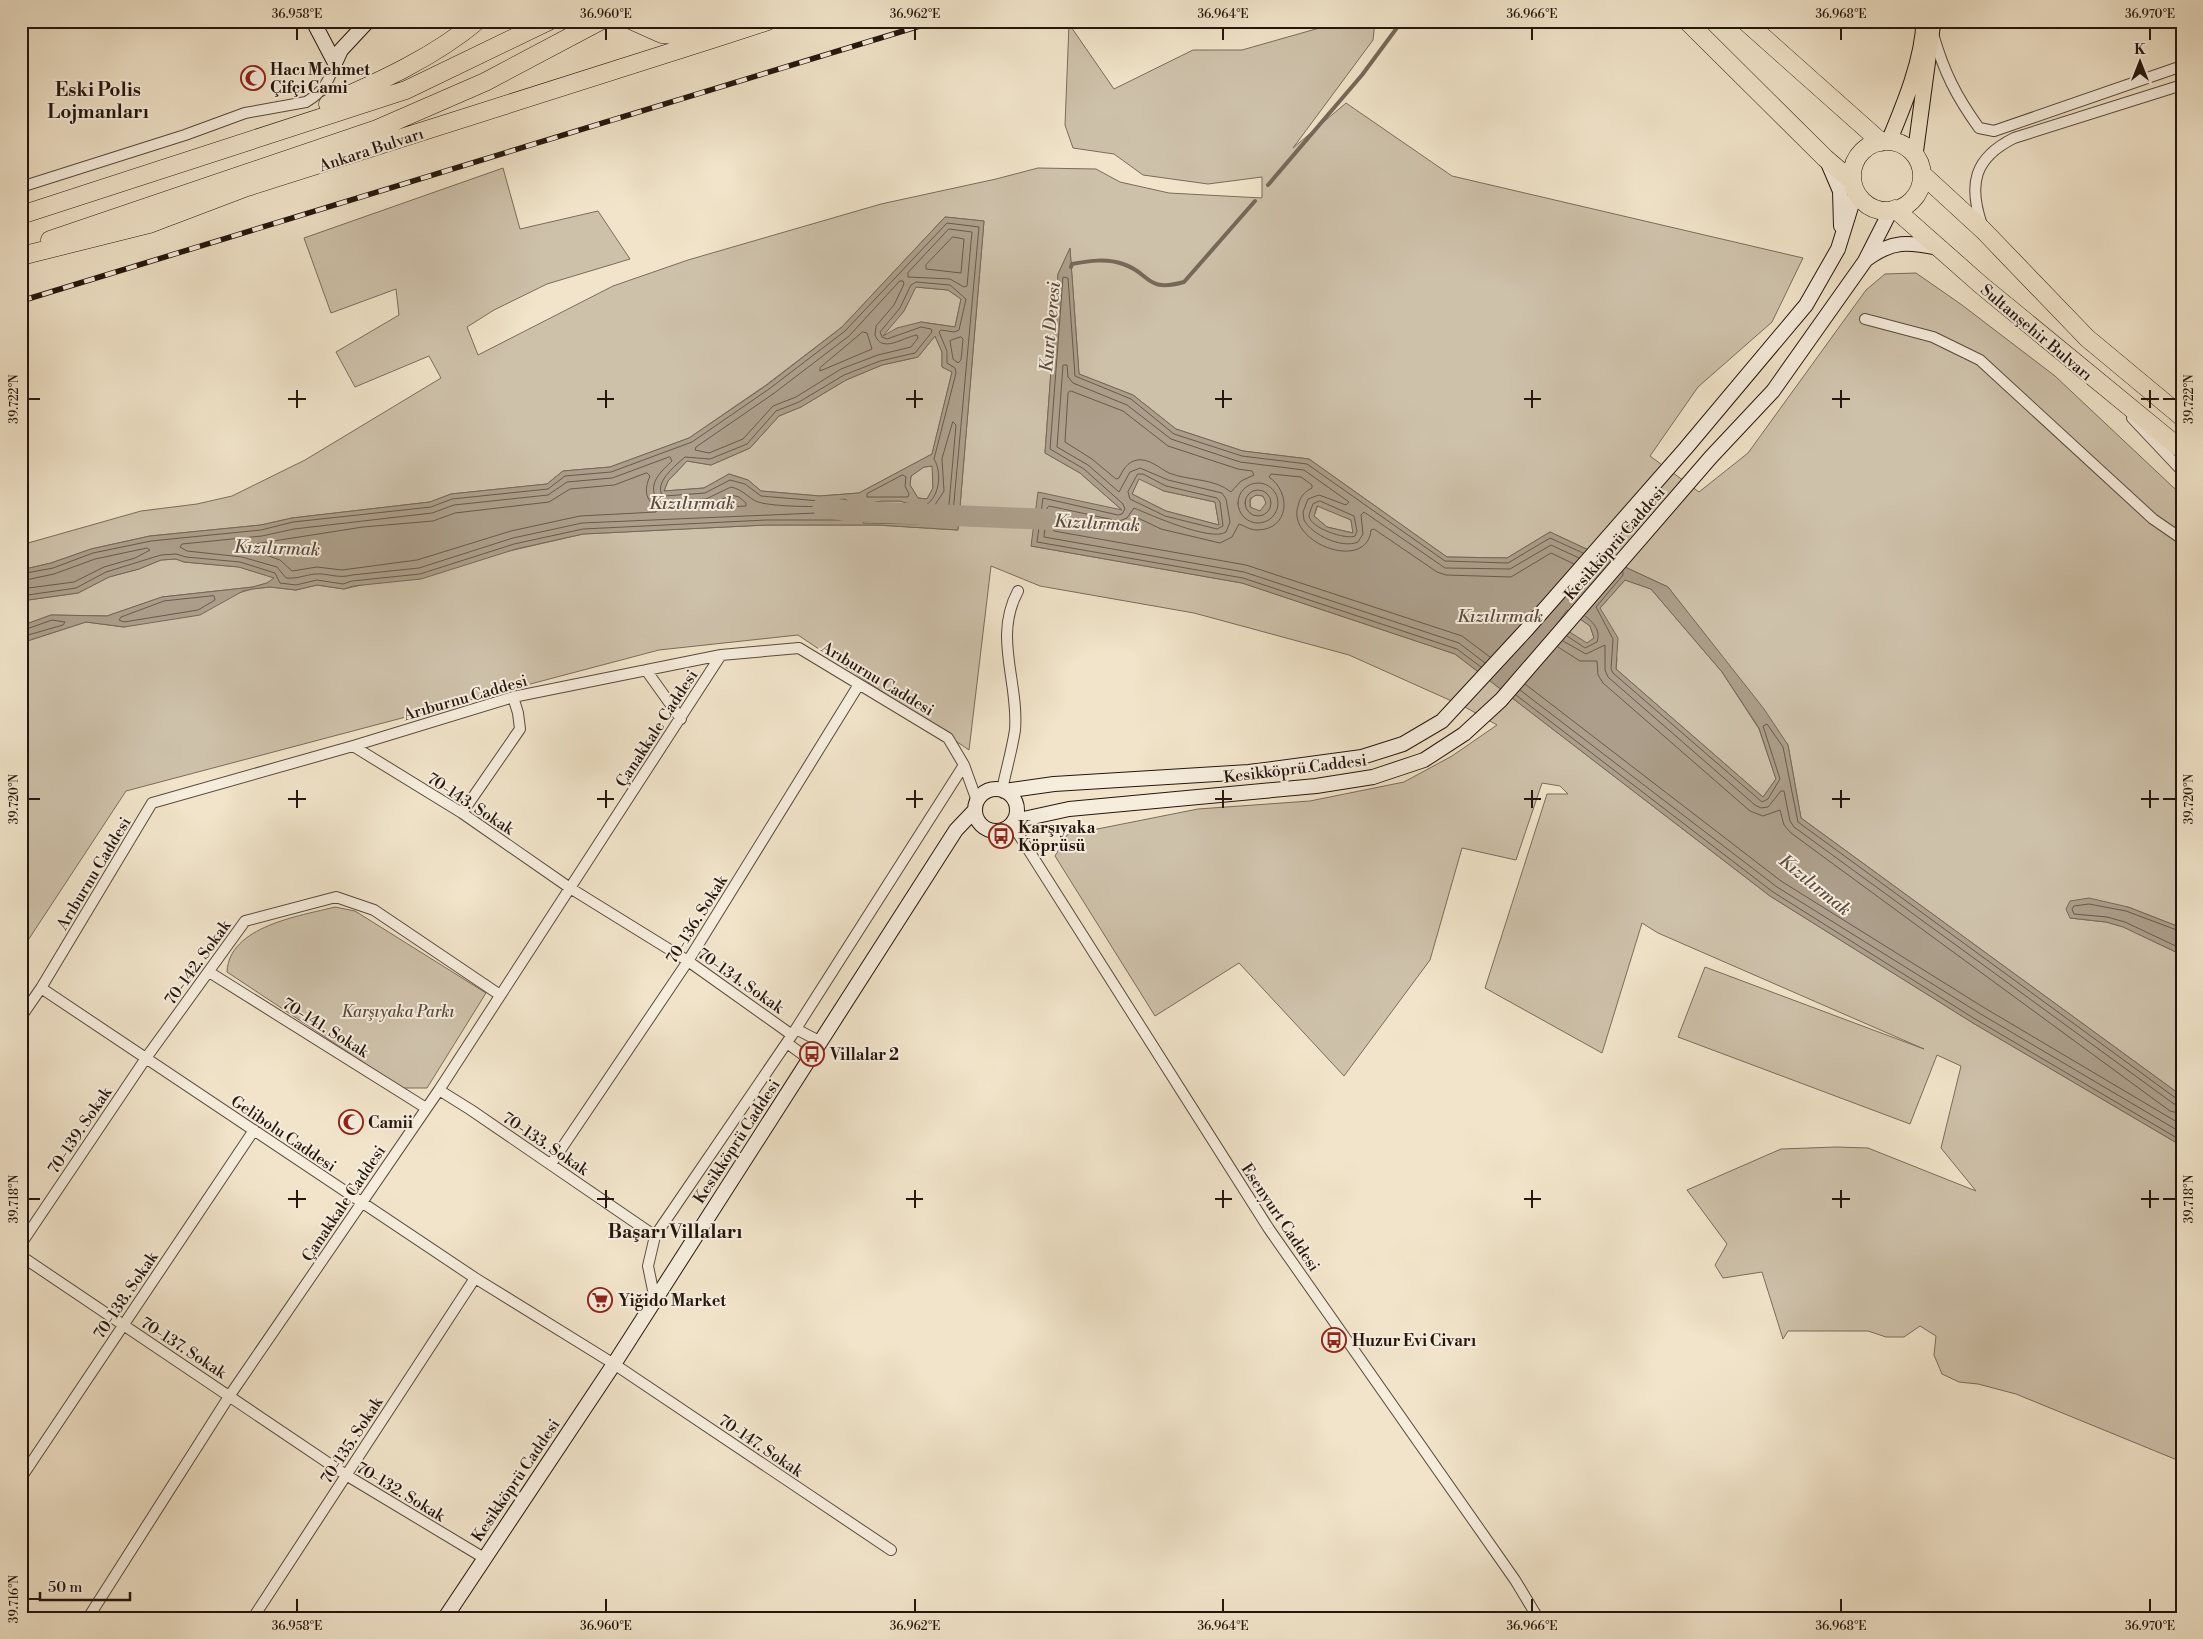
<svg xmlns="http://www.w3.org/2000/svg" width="2203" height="1639" viewBox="0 0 2203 1639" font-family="'Libre Bodoni',serif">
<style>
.green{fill:#cec1aa;stroke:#7a6c5c}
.water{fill:#ac9e8a;stroke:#766858;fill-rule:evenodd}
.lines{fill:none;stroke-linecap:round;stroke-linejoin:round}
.shore{stroke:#685a4c;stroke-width:1}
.stream{stroke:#766858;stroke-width:4}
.river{stroke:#ac9e8a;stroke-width:21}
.street-casing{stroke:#584a3d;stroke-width:12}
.secondary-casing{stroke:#25160e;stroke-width:16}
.primary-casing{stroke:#25160e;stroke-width:17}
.highway-casing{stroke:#25160e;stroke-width:19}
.street{stroke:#f6eddd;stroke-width:10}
.secondary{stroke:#f6eddd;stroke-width:14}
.primary{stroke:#f1e4ca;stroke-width:15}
.highway{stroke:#f1e4ca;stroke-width:18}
.rail-casing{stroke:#25160e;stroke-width:5.5}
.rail{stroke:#f6eddd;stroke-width:4;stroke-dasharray:11;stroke-linecap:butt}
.ticks{fill:none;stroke:#25160e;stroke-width:2}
.labels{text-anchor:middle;stroke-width:4;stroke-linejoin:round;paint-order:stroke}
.poi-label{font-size:16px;font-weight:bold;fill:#25160e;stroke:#f6eddd;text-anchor:start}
.street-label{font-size:16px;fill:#25160e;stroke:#f6eddd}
.park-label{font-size:16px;font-style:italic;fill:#58493d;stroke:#f6eddd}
.water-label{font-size:18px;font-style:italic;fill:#5b4c40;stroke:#f6eddd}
.quarter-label{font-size:19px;font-weight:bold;fill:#25160e;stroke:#f6eddd}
.neatline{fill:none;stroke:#25160e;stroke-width:2}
.ticks-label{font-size:12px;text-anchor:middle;fill:#25160e}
</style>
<rect width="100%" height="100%" fill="#f1e4ca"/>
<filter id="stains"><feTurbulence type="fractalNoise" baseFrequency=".004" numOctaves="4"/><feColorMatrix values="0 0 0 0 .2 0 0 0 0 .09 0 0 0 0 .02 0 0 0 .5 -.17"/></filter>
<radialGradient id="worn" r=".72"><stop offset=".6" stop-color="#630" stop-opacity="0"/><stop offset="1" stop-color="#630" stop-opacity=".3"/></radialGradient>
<path class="green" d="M1344,21H1375L1373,40L1293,148L1346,103L1452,176L1803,258L1772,322L1698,387L1650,456L1699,492L1748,453L1866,290L1885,274L1916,273L1962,305L2055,376L2174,488L2182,493V928L2128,907L2070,918L2106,922L2124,927L2182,955V1096L1801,818L1788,745L1668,587L1550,532L1507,558L1447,557L1309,459L1243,451L1176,429L1133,395L1079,374L1070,249L1058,274L1045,453L1080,473L1123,511L1031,546L1242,583L1455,654L1770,896L1973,1023L2182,1146V1462L2016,1394L1978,1384L1959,1382L1942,1374L1934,1355L1936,1336L1920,1326L1904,1337H1886L1868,1331H1788L1783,1339L1762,1272L1723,1278L1715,1265L1727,1244L1687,1190L1781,1149L1836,1147L1868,1148L1976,1191L1941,1148L1961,1066L1937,1055L1910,1124L1678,1037L1705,967L1924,1049L1658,933L1642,923L1602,1053L1485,988L1547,794H1568L1560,786L1542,783L1516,860L1462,848L1430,960L1344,1076L1239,963L1155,1016L1055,856L1067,835L1198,809L1310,801L1404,782L1452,756L1497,725L1465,707L1349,655L1194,613L1040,586L991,566L969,750L798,635L659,650L126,791L21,951V643L86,622L124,627L252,589L270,587L296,590L317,585L344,589L583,534L766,525H877L958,530L984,221L945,217L842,327L766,385L689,438L610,467L563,471L547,484L451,494L430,502L292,518L261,525L150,536L91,549L51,563L21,570V545L141,511L197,504L232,496L305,460L441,378L429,356L355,387L336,352L399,315L396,289L331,313L304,238L503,168L520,229L598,211L630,259L547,284L494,310L467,327L478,355L613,286L688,260L881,204L996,179L1038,168L1096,169L1120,182L1169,193L1262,198V177L1208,184L1143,175L1114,154L1073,148L1065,125L1069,24L1114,89L1193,50H1242Z
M915,287L948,290L961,299L955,327L921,322L881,337L904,311Z
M935,336L942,352V367L952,372L932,454L859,493L820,496L761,491L748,480L729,474L704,488L664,491L668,481L687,461L711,465L750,448L779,416L801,407L846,380L882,365L918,357Z
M933,466V488L927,499L918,498L910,485L911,476L924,467Z
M1139,478L1164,491L1215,502L1219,525L1166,511L1132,494Z
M1250 503a8 8 0 1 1 16 0a8 8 0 1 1-16 0Z
M882,501H900L922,508L919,524L863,523L865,518L854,521L850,506Z
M1318,505L1351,520L1353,533L1327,527L1314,516Z
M176,559L184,562L239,567L275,578L267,583L253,587L162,597L107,616L51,615L21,626V601L78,593L109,577L139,569L161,560Z
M1625,580L1651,589L1722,672L1759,729L1776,779L1763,797L1616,669L1617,659L1600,608Z
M1567,609L1590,626L1594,638L1586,644L1557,624Z
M335,907L355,911L486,993L427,1088H402L227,972C229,926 300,916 335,907Z"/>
<path class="water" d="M945,217L984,221L958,530L877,525H766L583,534L516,549L421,579L353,586L344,589L317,585L296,590L270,587L252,589L243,591L200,615L124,627L86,622L21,643V626L51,615L107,616L162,597L253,587L267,583L274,578L239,567L184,562L176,559L161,560L139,569L109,577L78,593L21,601V570L51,563L91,549L150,536L261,525L292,518L430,502L451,494L547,484L563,471L610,467L689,438L767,385L842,327ZM916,287L948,290L961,299L955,327L921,322L897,328L883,336L904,311ZM935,336L942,352V367L952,372L932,454L859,493L820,496L761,491L748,480L729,474L704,488L664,491L668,481L687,461L711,465L750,448L779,416L801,407L846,380L882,365L918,357ZM932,466L933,488L927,499L918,498L910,485L911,476L924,467ZM882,501H900L922,508L919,524L863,523L865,517L854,521L850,506Z
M1070,248L1079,374L1133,395L1176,429L1243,451L1309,459L1447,557L1507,558L1550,532L1668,587L1764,709L1788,745L1801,818L2182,1096V1146L1973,1023L1770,896L1455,654L1242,583L1031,546L1038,492L1122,510L1080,473L1045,453L1058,274ZM1139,479L1164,491L1215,502L1219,525L1166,511L1132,494ZM1256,495L1263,496L1266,503L1260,511L1250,507V499ZM1317,506L1351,520L1353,533L1327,527L1314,516ZM1625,580L1651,589L1722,672L1759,728L1776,779L1763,797L1616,669L1618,638L1600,608ZM1567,610L1590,626L1594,638L1587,643L1557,624Z
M2089,898L2128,907L2182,928V955L2123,927L2106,922L2070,918L2066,909L2070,901Z"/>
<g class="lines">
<path class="shore" d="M949,229L972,232L967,286L964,287L950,279L908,277V273Z
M953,237L964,239L961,273L926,269V265Z
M900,281H903L904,284L894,305L876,326L875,335C882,354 903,337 917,335L918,338L911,347L878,355L841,369L796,397L773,406L743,439L709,453L695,450L696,447L773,394L849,336Z
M863,332L867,333L872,349L820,371V368Z
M961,337L963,339L961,360L958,363L953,359L950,341Z
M1071,391L1123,411L1168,446L1238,469L1252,471L1254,475L1241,481L1231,492C1214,478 1189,481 1169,473C1159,468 1149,458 1137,460C1127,462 1123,470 1119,478L1116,479L1092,459L1065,442L1068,393Z
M953,422L956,425L948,516L946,518L934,517L932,515L933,508L944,491L942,459Z
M670,457L672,461C663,470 649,481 655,496L662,502L706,499L731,487C744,490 749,499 758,502C774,507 819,507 837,506L840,512L582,523L513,538L419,568L352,575C338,579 328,573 315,574C305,575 297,579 286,578L277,567L242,557L187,551L180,547L182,544L262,536L294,529L432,513L454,505L548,495L567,482L612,478Z
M647,473L650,476C644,490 645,499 657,508L656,512L580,516L511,531L417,560L342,570L317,567L292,571L280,560L246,548L248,545L363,527L433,521L455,513L549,502L570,489L614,485Z
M1138,474H1143L1166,486L1217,498L1220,502L1223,526L1217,529L1165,516L1130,499L1128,492Z
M903,475L906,477L905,486L909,494L908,497H867V494Z
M1238 503a20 20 0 1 1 40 0a20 20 0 1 1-40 0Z
M1245 503a13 13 0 1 1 26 0a13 13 0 1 1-26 0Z
M731,495L739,497L746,503V506L712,508L713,504Z
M1320,501L1354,516L1357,531L1355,536C1346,540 1310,528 1309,516C1309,513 1312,507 1313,504Z
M1623,572V575L1596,607L1613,639L1611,669L1613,673L1762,802L1768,799L1780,779L1763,726L1767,724L1783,747L1798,822L2177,1099L2182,1100
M21,574L53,568L93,553L151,541L261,530L293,522L431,507L452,499L548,489L565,476L611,472L692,442L769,389L845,331L947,223L979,227L952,524L927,523L924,520L926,505C940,496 942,472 934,459L956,373L955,368L947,363V351L939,332L941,330L954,332L959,330L966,299L950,285L916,282L911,285L900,308L880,332L882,337L887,339L921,327L931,329L932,332L915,353L880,361L844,375L799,402L776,411L747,444L710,459L685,457C676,465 657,480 661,493L665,496L705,493L730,480L745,484L761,496L820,501L845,499L848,501L846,520H766L583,529L514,544L420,574L352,581L343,584L317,580L296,585L280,583L275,573L240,562L186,557L176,554L161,555L106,572L76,588L21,596
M21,581L54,574L95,559L147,548L150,550L135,558L104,567L74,582L21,589
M214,596L215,600L198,610L124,622L119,620L121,617L164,601Z
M21,631L52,620L65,622L63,625L21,637
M1567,636L1585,648L1597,642C1601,630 1593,622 1585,616
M1563,641L1586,654L1605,645V670L1608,677L1755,805L1761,808L1768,807L1781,791H1784L1790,821L1794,827L2174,1104L2182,1106
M1558,647L1580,661H1597L1598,675L1603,683L1750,811L1763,816L1780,810L1784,825L1791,833L2170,1111L2182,1114
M1490,657L1462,636L1246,565L1054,531L1052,529L1053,517L1056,515L1119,529L1129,526L1138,518L1161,529L1220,543L1232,537L1239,524C1245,526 1250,530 1257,530C1289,530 1292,493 1269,477L1271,474L1301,477L1312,485V488C1304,492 1300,497 1298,506C1286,543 1367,573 1371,530L1374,529L1437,572L1446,575L1511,577L1551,553L1574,564
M1485,663L1459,643L1244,572L1044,537L1047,508L1049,506L1119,521L1127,518L1134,508C1151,515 1211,542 1226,532L1230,522L1226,499L1222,493L1168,480L1140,468L1130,472L1119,492L1088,465L1057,447L1063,365H1067L1068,377L1073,383L1127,405L1171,439L1240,462L1304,470L1349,502L1346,505L1319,495L1308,499L1303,512L1304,520C1312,535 1342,549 1358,542L1363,534L1361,515L1364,512L1445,568L1510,569L1551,545L1579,558
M1481,667L1457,649L1243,578L1037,542L1043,498L1118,515L1122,514L1125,509L1123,504L1084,469L1050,449L1063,277L1068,278L1075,376L1131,399L1174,434L1242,456L1307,464L1445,561L1508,563L1550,538L1583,553
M1525,684L1781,881L1983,1007L2182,1125
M1520,690L1777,887L1979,1013L2182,1133
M1516,695L1773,892L1975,1019L2182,1141
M2182,932L2126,911L2089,904L2074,906L2072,909L2074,914L2107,917L2125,922L2182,949"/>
<path class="stream" d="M1268,185L1362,75L1402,21
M1071,267L1072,264C1089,261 1106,258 1123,264C1151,273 1145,293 1184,282L1255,201"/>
<path class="river" d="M823,507L848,511L1062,520"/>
<defs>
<path id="street" d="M1933,34C1944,72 1956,96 1979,128L1994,131L2182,66
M21,187L185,135L245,113L306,102C323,92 329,81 335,63
M1982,225C1968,184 1974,158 2014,138L2182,85
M1865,319L1933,337L1980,360L2153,519L2182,539
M2132,418L2182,471
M646,670L681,719
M353,746L462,813L570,888L688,961L792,1035
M1002,790C1006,770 1012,750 1015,730C1019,682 993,637 1018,591
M462,813L520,729L518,713L513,697
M1012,824L1269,1229L1515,1580L1538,1618
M209,972L426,1108
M41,988L475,1278L614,1364L891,1550
M21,1017L41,988L152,803L353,746L513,697L721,655L799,648L948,738L964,765L977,801
M796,1029L821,1042
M787,1043L810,1060
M439,1090L471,1110L655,1236L648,1266L655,1300
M551,1164L688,961L858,686
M655,1236L792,1035L964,765
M21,1244L146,1058L245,921L336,897L374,910L500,995
M21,1256L346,1475L484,1558
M21,1478L254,1130
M88,1618L230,1395L439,1090L721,655
M253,1618L475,1278"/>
<path id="secondary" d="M313,21L335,63
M335,63L341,50L368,21
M1828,163L1840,191L1841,226
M1867,259C1892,240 1909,242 1938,248
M975 810a21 21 0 1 1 42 0a21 21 0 1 1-42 0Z
M1004,791L1054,784L1249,772L1362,757L1403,744L1442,721L1528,628L1686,448L1806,305L1838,249L1856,191
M1014,821L1069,809L1316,786L1373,777L1424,760L1464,734L1501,700L1711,457L1773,391L1865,261L1891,210
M445,1618L614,1364L956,830L975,810"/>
<path id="primary" d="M1889,141C1904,105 1923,60 1924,21
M1915,155L1933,21"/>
<path id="highway" d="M633,21L662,34L719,37L768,21
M1687,21L1825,158L1852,181
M1745,21L1881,142
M328,104C379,82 434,57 477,21
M1852 176a35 35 0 1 1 70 0a35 35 0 1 1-70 0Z
M1922,174L1983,230L2087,338L2182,417
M1895,209L1981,285L2182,450
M21,215L406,90L549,21
M50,240L377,129L485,82L600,21
M21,256L149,224L244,188L719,37"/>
</defs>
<use href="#street" class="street-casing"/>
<use href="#secondary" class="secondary-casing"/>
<use href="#primary" class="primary-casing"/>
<use href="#highway" class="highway-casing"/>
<use href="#street" class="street"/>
<use href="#secondary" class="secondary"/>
<use href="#primary" class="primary"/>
<use href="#highway" class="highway"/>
<defs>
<path id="rail" d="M21,301L936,21"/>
</defs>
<use href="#rail" class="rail-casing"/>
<use href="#rail" class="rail"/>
</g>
<path class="ticks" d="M297,28V40M606,28V40M915,28V40M1223,28V40M1532,28V40M1841,28V40M2150,28V40M297,390V408M606,390V408M915,390V408M1223,390V408M1532,390V408M1841,390V408M2150,390V408M28,399H40M288,399H306M597,399H614M906,399H923M1215,399H1232M1524,399H1541M1832,399H1850M2141,399H2159M2163,399H2176M297,790V808M606,790V808M915,790V808M1223,790V808M1532,790V808M1841,790V808M2150,790V808M28,799H40M288,799H306M597,799H614M906,799H923M1215,799H1232M1524,799H1541M1832,799H1850M2141,799H2159M2163,799H2176M297,1190V1208M606,1190V1208M915,1190V1208M1223,1190V1208M1532,1190V1208M1841,1190V1208M2150,1190V1208M28,1199H40M288,1199H306M597,1199H614M906,1199H923M1215,1199H1232M1524,1199H1541M1832,1199H1850M2141,1199H2159M2163,1199H2176M28,1599H40M297,1599V1612M606,1599V1612M915,1599V1612M1223,1599V1612M1532,1599V1612M1841,1599V1612M2150,1599V1612"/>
<defs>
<symbol id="mosque-ring" viewBox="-11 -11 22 22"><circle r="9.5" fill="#f6eddd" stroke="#8f2418" stroke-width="1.5"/><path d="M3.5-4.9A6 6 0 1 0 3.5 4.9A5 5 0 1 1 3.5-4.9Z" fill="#8f2418"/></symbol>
<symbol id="bus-ring" viewBox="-11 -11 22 22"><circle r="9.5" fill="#f6eddd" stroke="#8f2418" stroke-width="1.5"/><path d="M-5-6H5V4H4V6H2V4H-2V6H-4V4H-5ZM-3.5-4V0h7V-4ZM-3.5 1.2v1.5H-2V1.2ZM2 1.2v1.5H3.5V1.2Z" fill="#8f2418"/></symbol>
<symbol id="supermarket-ring" viewBox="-11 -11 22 22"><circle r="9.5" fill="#f6eddd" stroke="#8f2418" stroke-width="1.5"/><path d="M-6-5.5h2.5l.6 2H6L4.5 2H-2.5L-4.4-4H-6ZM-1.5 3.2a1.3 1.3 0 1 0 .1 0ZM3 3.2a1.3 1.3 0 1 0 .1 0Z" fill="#8f2418"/></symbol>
</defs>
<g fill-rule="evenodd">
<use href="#mosque-ring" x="239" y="64" width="28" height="28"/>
<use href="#bus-ring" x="987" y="822" width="28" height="28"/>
<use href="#bus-ring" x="798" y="1040" width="28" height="28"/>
<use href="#mosque-ring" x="337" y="1108" width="28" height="28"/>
<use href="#supermarket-ring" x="586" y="1286" width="28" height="28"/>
<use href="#bus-ring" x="1320" y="1326" width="28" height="28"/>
</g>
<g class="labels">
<g class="poi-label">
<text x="270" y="75">Hacı Mehmet<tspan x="270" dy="18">Çifçi Cami</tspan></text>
<text x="1018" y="833">Karşıyaka<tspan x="1018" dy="18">Köprüsü</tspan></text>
<text x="830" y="1060">Villalar 2</text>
<text x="368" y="1128">Camii</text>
<text x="618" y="1306">Yiğido Market</text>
<text x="1352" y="1346">Huzur Evi Civarı</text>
</g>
<g class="street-label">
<text transform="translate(371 149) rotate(-18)" y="6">Ankara Bulvarı</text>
<text transform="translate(2037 332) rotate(40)" y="6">Sultanşehir Bulvarı</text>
<text transform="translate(1614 543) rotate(-49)" y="6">Kesikköprü Caddesi</text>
<text transform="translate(878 678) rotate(31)" y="6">Arıburnu Caddesi</text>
<text transform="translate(465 697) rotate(-16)" y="6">Arıburnu Caddesi</text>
<text transform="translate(656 728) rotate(-57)" y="6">Çanakkale Caddesi</text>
<text transform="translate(1295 768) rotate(-7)" y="6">Kesikköprü Caddesi</text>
<text transform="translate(471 803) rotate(33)" y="6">70-143. Sokak</text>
<text transform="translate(93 873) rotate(-59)" y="6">Arıburnu Caddesi</text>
<text transform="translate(696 919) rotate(-58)" y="6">70-136. Sokak</text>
<text transform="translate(197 962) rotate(-54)" y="6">70-142. Sokak</text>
<text transform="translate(741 980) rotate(35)" y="6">70-134. Sokak</text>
<text transform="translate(326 1027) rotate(32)" y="6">70-141. Sokak</text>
<text transform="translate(79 1130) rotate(-56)" y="6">70-139. Sokak</text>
<text transform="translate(284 1133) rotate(34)" y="6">Gelibolu Caddesi</text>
<text transform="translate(736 1141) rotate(-57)" y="6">Kesikköprü Caddesi</text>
<text transform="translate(546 1143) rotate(34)" y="6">70-133. Sokak</text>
<text transform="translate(343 1203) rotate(-56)" y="6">Çanakkale Caddesi</text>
<text transform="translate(1281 1217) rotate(56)" y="6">Esenyurt Caddesi</text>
<text transform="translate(125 1295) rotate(-56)" y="6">70-138. Sokak</text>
<text transform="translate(184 1347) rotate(33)" y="6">70-137. Sokak</text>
<text transform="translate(351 1440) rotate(-57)" y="6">70-135. Sokak</text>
<text transform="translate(761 1445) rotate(34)" y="6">70-147. Sokak</text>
<text transform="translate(515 1480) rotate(-56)" y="6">Kesikköprü Caddesi</text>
<text transform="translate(401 1491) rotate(31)" y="6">70-132. Sokak</text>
</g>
<g class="park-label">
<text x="398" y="1017">Karşıyaka Parkı</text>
</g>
<g class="water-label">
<text transform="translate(1050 327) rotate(-85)" y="6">Kurt Deresi</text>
<text x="692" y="509">Kızılırmak</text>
<text transform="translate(1097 523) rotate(3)" y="6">Kızılırmak</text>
<text transform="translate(277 548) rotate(2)" y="6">Kızılırmak</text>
<text x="1500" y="622">Kızılırmak</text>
<text transform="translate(1815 885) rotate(39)" y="6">Kızılırmak</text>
</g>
<g class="quarter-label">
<text x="98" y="96">Eski Polis<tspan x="98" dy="22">Lojmanları</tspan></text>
<text x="675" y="1238">Başarı Villaları</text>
</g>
</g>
<rect width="2203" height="1639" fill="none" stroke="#f1e4ca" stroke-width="55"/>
<g transform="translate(2140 62)" stroke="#f6eddd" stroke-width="4" paint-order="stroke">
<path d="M0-4L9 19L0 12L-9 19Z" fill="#25160e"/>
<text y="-8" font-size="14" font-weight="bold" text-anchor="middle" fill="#25160e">K</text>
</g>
<path d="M40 1592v8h90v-8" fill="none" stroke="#25160e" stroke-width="2.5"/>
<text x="48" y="1592" font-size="15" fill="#25160e" stroke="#f6eddd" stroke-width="4" paint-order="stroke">50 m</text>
<rect x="28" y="28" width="2148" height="1584" class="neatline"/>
<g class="ticks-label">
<text x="297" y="18">36.958°E</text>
<text x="606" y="18">36.960°E</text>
<text x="915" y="18">36.962°E</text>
<text x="1223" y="18">36.964°E</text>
<text x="1532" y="18">36.966°E</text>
<text x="1841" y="18">36.968°E</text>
<text x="2150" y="18">36.970°E</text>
<text transform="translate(14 399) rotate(-90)" y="4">39.722°N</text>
<text transform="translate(2189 399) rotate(-90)" y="4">39.722°N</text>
<text transform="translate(14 799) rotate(-90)" y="4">39.720°N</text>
<text transform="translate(2189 799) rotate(-90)" y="4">39.720°N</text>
<text transform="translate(14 1199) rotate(-90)" y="4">39.718°N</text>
<text transform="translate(2189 1199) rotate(-90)" y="4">39.718°N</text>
<text transform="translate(14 1599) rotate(-90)" y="4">39.716°N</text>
<text x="297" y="1630">36.958°E</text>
<text x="606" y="1630">36.960°E</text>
<text x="915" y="1630">36.962°E</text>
<text x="1223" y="1630">36.964°E</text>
<text x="1532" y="1630">36.966°E</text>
<text x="1841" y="1630">36.968°E</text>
<text x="2150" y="1630">36.970°E</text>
</g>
<rect width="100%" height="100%" filter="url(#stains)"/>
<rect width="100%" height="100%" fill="url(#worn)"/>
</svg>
